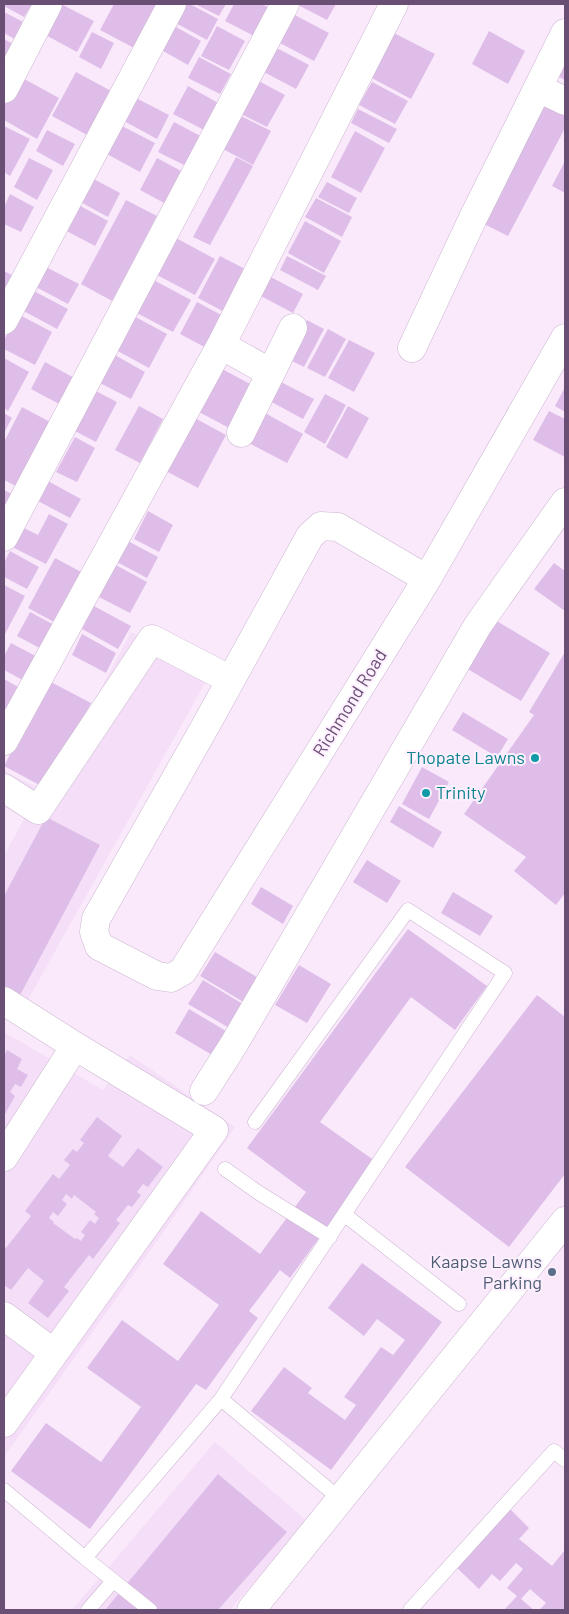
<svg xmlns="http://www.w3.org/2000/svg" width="569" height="1614" viewBox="0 0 569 1614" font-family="Barlow,sans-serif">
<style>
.residential{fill:#f5def7}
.building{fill:#debee9;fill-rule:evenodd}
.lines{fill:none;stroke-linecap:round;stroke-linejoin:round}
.lane-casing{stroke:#cbb5d1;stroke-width:15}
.street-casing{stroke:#cbb5d1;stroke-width:29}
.lane{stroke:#fff;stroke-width:14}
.street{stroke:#fff;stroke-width:28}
.culture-dot{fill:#0f9aa8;stroke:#fdeffe;stroke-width:2}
.service-dot{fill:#5c6f8a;stroke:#fdeffe;stroke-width:2}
.labels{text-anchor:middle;stroke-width:4;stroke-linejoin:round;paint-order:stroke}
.street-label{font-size:18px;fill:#694f74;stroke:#fdeffe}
.culture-label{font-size:18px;fill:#0d838f;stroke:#fdeffe;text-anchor:end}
.service-label{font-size:18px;fill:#4e5e75;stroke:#fdeffe;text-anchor:end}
</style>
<rect width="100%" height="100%" fill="#fae9fb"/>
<path class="residential" d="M131,632L210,674L15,1023L4,1017V856L28,811L4,797V771L46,792Z
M4,1032L103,1090L130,1055L235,1127L167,1227L4,1457Z
M215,1442L307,1521L230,1610H72Z"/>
<path class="building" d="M4,4H32L24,17L4,6Z
M61,4L94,21L77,52L40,32Z
M114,4H158L134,48L100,30Z
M178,4H190L218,19L207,40L170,20Z
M195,4H226L219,16Z
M234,4H262L273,10L258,38L225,21Z
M296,4H336L327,20Z
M4,12L29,25L20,42L4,33Z
M293,14L329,33L314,61L278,42Z
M169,23L201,41L188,65L156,47Z
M217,26L245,41L229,70L201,56Z
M489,31L525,51L508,84L472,64Z
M92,32L114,43L101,69L79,57Z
M394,33L435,54L411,99L370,77Z
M4,39L20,48L4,61Z
M273,46L309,65L296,89L260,70Z
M565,56V80L555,75Z
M199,57L231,74L220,94L188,78Z
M76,72L113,92L89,136L52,116Z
M17,75L59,98L37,139L4,120V101Z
M255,79L285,95L267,127L237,112Z
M372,82L408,101L395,124L359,105Z
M188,86L220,104L206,131L173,114Z
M136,98L169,115L157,139L124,121Z
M545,104L565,115V128L508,236L482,223Z
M358,109L397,129L389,143L351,123Z
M241,116L271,131L253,165L223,149Z
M174,122L206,139L190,168L158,152Z
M120,125L155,143L140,172L105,153Z
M4,126L30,139L10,176L4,172Z
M47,130L75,144L63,166L36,151Z
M355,131L385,148L361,193L331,177Z
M236,157L253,166L210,245L193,237Z
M29,158L53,170L37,200L14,187Z
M157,158L183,172L166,204L140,190Z
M565,161V193L552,186Z
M88,176L120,193L108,217L75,199Z
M327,182L357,198L349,213L318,197Z
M10,194L34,207L21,232L4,224V207Z
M316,198L352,217L342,237L305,217Z
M126,200L157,216L112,301L81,284Z
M75,203L108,221L95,246L61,228Z
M305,221L341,241L324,273L288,253Z
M176,238L215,259L195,295L157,275Z
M220,256L251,272L228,314L198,298Z
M287,256L326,276L318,290L280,270Z
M44,266L79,284L68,304L34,286Z
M4,271L12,275L4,289Z
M267,275L303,294L293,313L257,294Z
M148,277L191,300L173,332L131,310Z
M30,289L68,309L57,329L20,309Z
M197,302L227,318L210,350L180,334Z
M18,314L52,332L35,365L4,349V340Z
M132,315L167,334L149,368L114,349Z
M307,320L324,329L304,367L286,358Z
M328,329L346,339L325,377L307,368Z
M349,340L375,353L354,392L328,378Z
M113,354L145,372L131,399L98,382Z
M4,358L29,372L8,411L4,408Z
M45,362L78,380L63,406L31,389Z
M222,369L254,386L231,429L199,412Z
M277,380L314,399L303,419L266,399Z
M565,387V412L555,406Z
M92,389L117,402L96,442L71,429Z
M325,394L346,405L325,444L304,432Z
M139,406L163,419L140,463L115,450Z
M348,406L369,418L347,459L326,447Z
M22,407L50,422L16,486L4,480V442Z
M549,411L565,419V457L533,440Z
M4,413L12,418L4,433Z
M265,413L303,434L287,463L249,443Z
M193,417L226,435L198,488L164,470Z
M75,437L95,448L77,482L56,472Z
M48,481L81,499L70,518L38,501Z
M4,490L16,496L4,519Z
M148,511L173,525L159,552L134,539Z
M49,514L68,524L46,564L14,548L24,528L38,535Z
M126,540L158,557L147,578L115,561Z
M10,551L39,567L27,589L4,577V563Z
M55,558L83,573L56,623L28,608Z
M554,563L565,571V611L534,589Z
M114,564L147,582L130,613L97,596Z
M4,585L25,596L4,636Z
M94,606L131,626L118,649L82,629Z
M30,612L60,628L47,652L17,636Z
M495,620L550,653L521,701L466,668Z
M82,634L116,653L106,673L72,655Z
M11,643L43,660L30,684L4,670V656Z
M565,652V893L556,905L514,871L526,857L464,814L534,715L529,712Z
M4,679L22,689L4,723Z
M49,681L91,703L45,788L4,766Z
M463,712L508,739L497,757L452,730Z
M422,767L449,782L429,819L402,804Z
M399,806L442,832L433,848L390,822Z
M46,817L100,845L18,999L4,991V896Z
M367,860L401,881L387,903L353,882Z
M261,887L293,906L283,924L251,904Z
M453,892L493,916L480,936L441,913Z
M408,929L487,986L455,1030L411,997L320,1122L375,1161L290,1278L280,1270L249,1311L258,1318L206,1390L196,1384L90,1529L11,1471L46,1423L101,1462L141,1407L87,1368L122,1320L178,1361L219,1305L163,1264L201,1211L260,1254L306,1192L247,1148Z
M215,952L260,979L245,1003L200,976Z
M299,965L331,984L307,1023L275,1005Z
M203,980L246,1006L231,1029L188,1004Z
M537,995L565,1017V1174L509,1247L405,1167Z
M189,1009L226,1031L212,1055L175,1033Z
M7,1050L22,1059L17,1069L28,1075L21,1087L15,1084L10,1092L15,1096L4,1116V1056Z
M97,1117L122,1136L108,1156L123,1167L138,1148L163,1167L148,1187L143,1184L137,1192L141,1195L132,1207L128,1205L116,1220L120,1223L93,1259L89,1255L64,1287L69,1291L48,1318L28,1303L44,1281L28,1268L11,1290L4,1285V1246L6,1248L31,1216L25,1211L53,1174L59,1179L70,1165L64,1160L73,1149L77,1152L84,1143L80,1140ZM66,1194L72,1199L74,1195L96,1212L94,1214L99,1218L95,1224L90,1220L81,1232L85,1235L81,1241L77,1238L75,1239L53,1223L54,1222L49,1218L53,1212L58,1216L67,1204L62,1200Z
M362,1263L442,1322L331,1470L251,1411L284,1367L312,1388L308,1393L345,1420L356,1405L344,1397L381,1347L393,1355L405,1340L377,1319L364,1336L328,1308Z
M218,1474L287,1532L218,1610H105Z
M509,1508L529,1528L519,1539L552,1566L564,1551L565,1552V1610H539L546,1603L530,1589L521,1599L534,1610H504L517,1596L507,1588L523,1569L516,1563L500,1581L492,1574L479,1589L456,1567Z"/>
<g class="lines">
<defs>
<path id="lane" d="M225,1169L259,1193L330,1237
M345,1215L459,1304
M221,1399L340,1499
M4,1490L85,1558L221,1399L505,973L408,910L255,1122
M85,1558L150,1610
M88,1610L113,1581
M410,1610L554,1451L565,1460"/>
<path id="street" d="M538,88L565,101
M4,89L48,4
M4,320L172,4
M221,345L271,373
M412,348L473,218L565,33
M241,433L293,328
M4,537L285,4
M427,579L338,527L321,526L310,536L206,725L96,919L94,932L99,946L157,976L171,978L183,971L427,579L565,338
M4,741L221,345L394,4
M4,788L38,810L152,639L231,680
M4,1001L75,1046
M204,1091L234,1044L478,625L565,502
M4,1157L75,1046L214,1130L4,1423
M4,1316L54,1353
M251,1610L565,1221"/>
</defs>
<use href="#lane" class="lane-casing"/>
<use href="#street" class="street-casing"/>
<use href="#lane" class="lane"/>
<use href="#street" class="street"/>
</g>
<g class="culture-dot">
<circle cx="535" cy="758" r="5"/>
<circle cx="426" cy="793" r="5"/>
</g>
<circle class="service-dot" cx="552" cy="1272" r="5"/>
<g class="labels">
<g class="street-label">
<text transform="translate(350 703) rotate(-58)" y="6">Richmond Road</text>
</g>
<g class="culture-label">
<text x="525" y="764">Thopate Lawns</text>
<text x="436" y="799" text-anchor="start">Trinity</text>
</g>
<g class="service-label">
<text x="542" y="1268">Kaapse Lawns<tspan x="542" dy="21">Parking</tspan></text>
</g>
</g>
<rect width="569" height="1614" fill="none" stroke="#694f74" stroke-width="10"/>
</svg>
